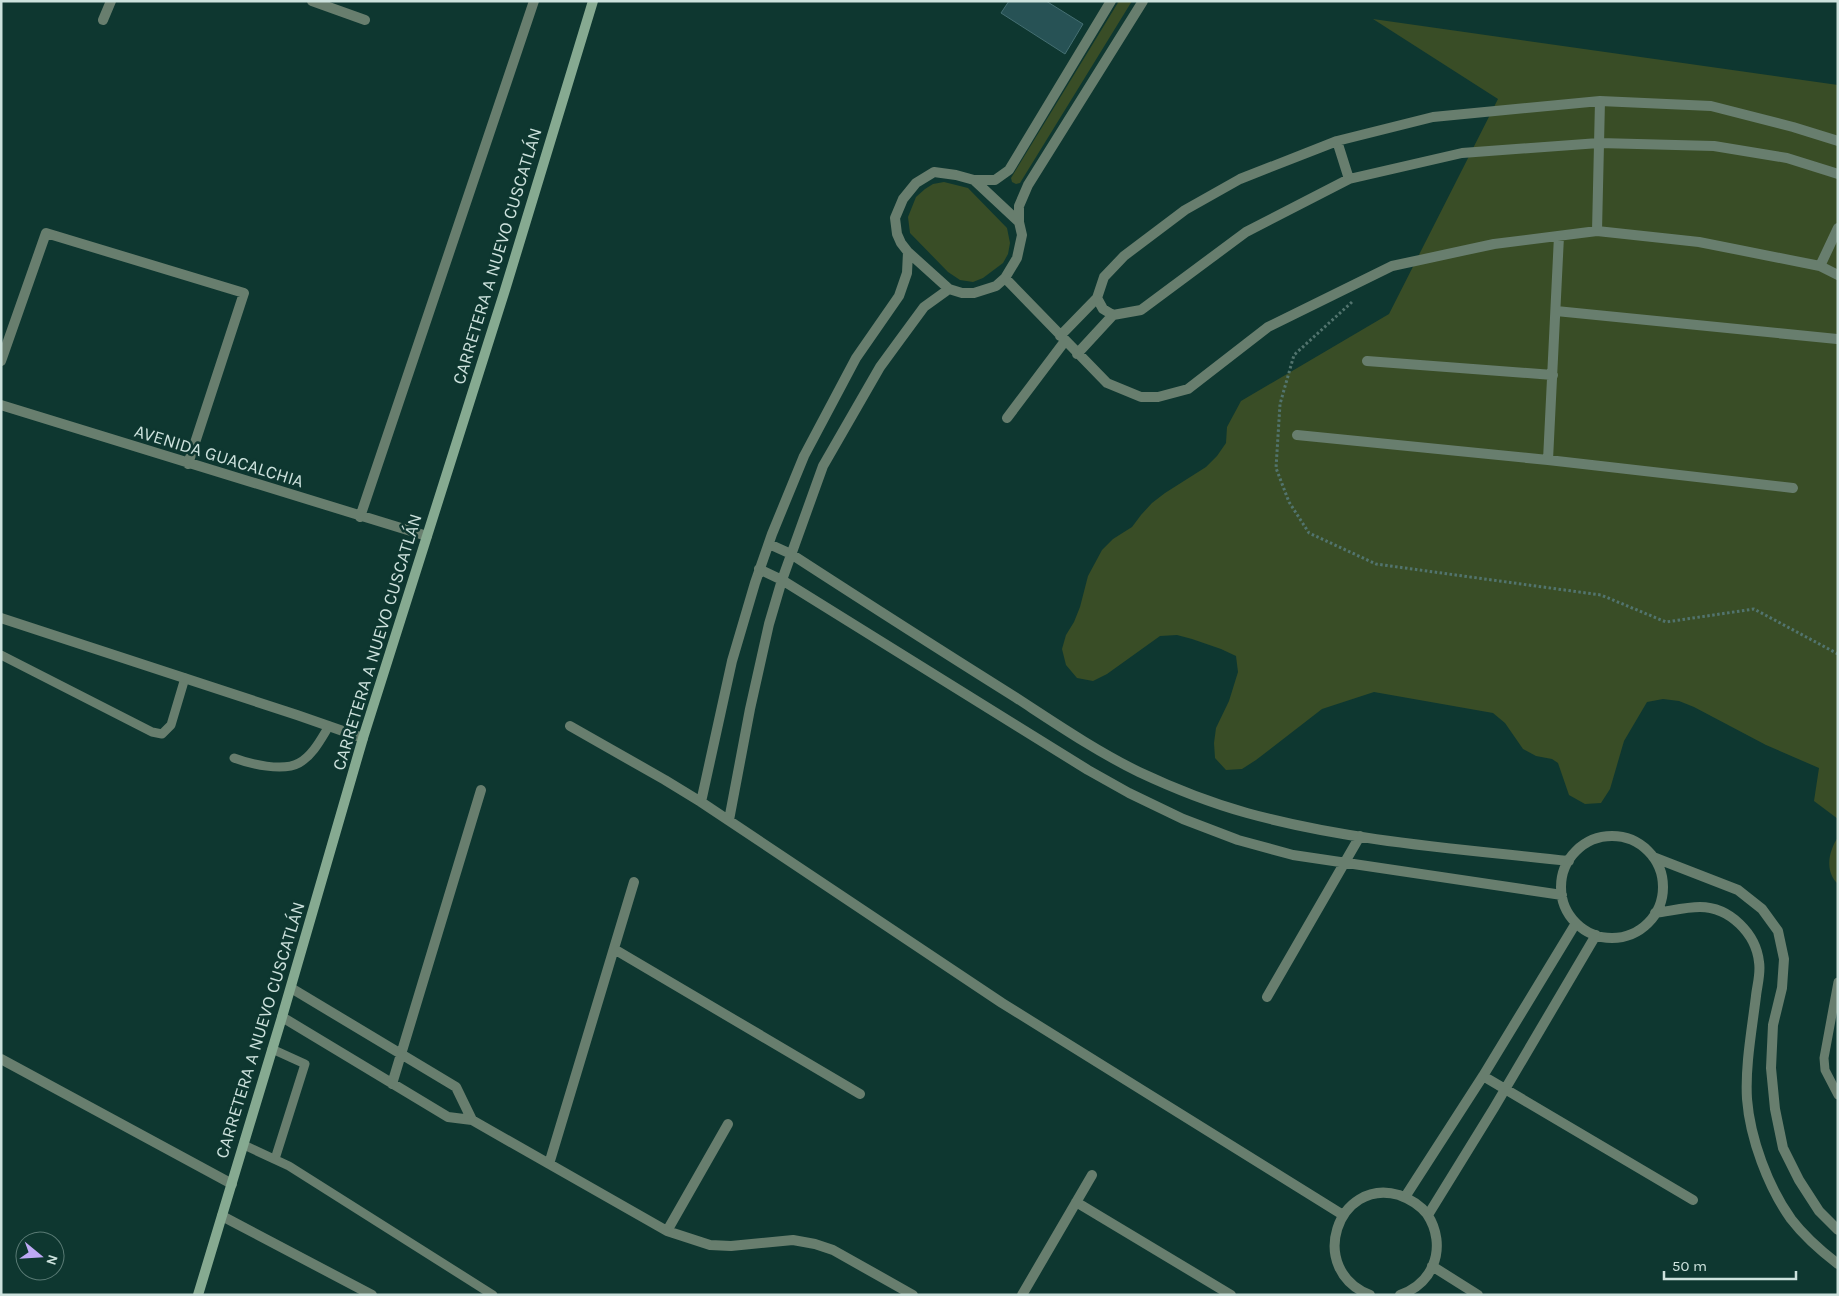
<svg xmlns="http://www.w3.org/2000/svg" width="1839" height="1296" viewBox="0 0 1839 1296" font-family="Karla,sans-serif">
<style>
.green{fill:#394d26}
.building{fill:#275255;stroke:#456f72}
.lines{fill:none;stroke-linecap:round;stroke-linejoin:round}
.path{stroke:#52746e;stroke-width:3;stroke-dasharray:2.5 2.5;stroke-linecap:butt}
.lane{stroke:#687e6e;stroke-width:9}
.street{stroke:#687e6e;stroke-width:10}
.secondary{stroke:#86aa91;stroke-width:10}
.labels{text-anchor:middle;stroke-width:5;stroke-linejoin:round;paint-order:stroke}
.street-label{font-size:18px;fill:#cde2dd;stroke:#0e3730}
</style>
<rect width="100%" height="100%" fill="#0e3730"/>
<path class="green" d="M1119,1H1132L1020,183L1016,184L1012,182L1011,178Z
M1373,19L1838,85V819L1814,801L1819,768L1766,745L1694,707L1679,701L1663,699L1647,702L1624,741L1610,789L1601,803L1585,804L1569,795L1558,763L1552,759L1536,756L1523,749L1505,723L1493,713L1374,692L1322,709L1256,760L1242,769L1226,770L1215,758L1214,743L1216,728L1229,701L1238,672L1236,656L1221,649L1192,639L1177,635L1160,636L1107,674L1093,681L1077,678L1066,665L1062,649L1066,635L1074,622L1080,607L1088,576L1102,550L1113,539L1132,527L1141,515L1152,503L1165,493L1206,467L1217,456L1226,443L1227,427L1241,401L1389,314L1498,99Z
M944,182L968,188L1007,228L1010,243L1008,254L1003,263L983,278L973,282L960,280L948,272L910,233L908,217L916,197L925,189L933,184Z
M1838,837V884C1824,871 1829,851 1838,837Z"/>
<path class="building" d="M1009,1H1046L1083,24L1065,54L1001,13Z"/>
<g class="lines">
<path class="path" d="M1352,302L1294,355L1280,404L1276,468L1289,502L1309,533L1376,564L1601,595L1666,622L1754,609L1838,654"/>
<path class="lane" d="M1,655L152,732L162,734L171,725L185,678
M234,758C250,764 283,772 299,763C313,755 321,739 329,726
M1838,982L1824,1058L1825,1070L1838,1095
M272,1049L305,1064L275,1159
M244,1145L289,1166L493,1295"/>
<path class="street" d="M312,1L365,20
M103,20L111,1
M1337,141L1349,179
M934,172L956,175L974,180L1019,222L1022,235L1017,258L1005,278L996,286L974,293H962L949,289L908,252L901,243L897,234L895,218L903,199L916,183Z
M974,180H995L1009,170L1111,1
M1019,222V206L1028,185L1143,1
M1597,231L1600,101
M1559,236L1548,460L1793,488
M1820,266L1838,228
M1005,278L1107,383L1141,397H1158L1188,389L1268,327L1392,266L1494,244L1597,231L1699,242L1820,266L1838,275
M1097,298L1103,309L1113,315L1141,310L1246,232L1349,179L1462,153L1599,143L1714,146L1787,158L1838,174
M1556,311L1837,339
M1060,336L1097,298L1104,277L1124,256L1185,210L1240,179L1337,141L1433,117L1600,101L1711,106L1793,127L1838,141
M1077,354L1113,315
M1,361L46,233L244,293L188,464
M1367,361L1553,375
M1,405L427,536
M1007,418L1065,341
M1297,435L1548,460
M360,517L534,1
M769,544L791,554C865,602 940,650 1015,697C1055,723 1096,751 1139,772C1173,788 1211,803 1247,813C1352,842 1462,849 1569,861
M759,569L782,580L1088,770L1129,793L1183,819L1238,840L1293,855L1562,895
M1,618L297,715L363,738
M570,726L665,780L701,802L1002,1003L1343,1215
M701,802L732,661L755,583L772,534L804,456L856,358L899,296L907,273L908,252
M729,820L750,709L769,624L782,580L823,466L880,367L899,341L924,307L949,289
M1561 887a51 51 0 1 1 102 0a51 51 0 1 1-102 0Z
M1653,857L1738,890L1762,909L1778,931L1784,959L1782,988L1773,1025L1771,1068L1775,1109L1783,1148L1799,1180L1819,1211L1838,1230
M1655,913C1670,911 1686,907 1700,907C1730,907 1756,934 1759,962C1761,973 1757,986 1756,996C1752,1029 1745,1066 1747,1099C1750,1138 1768,1187 1791,1219C1804,1236 1821,1251 1838,1264
M614,949L860,1094
M291,988L456,1087L472,1120
M1267,997L1360,836
M282,1017L448,1117L472,1120L667,1231L710,1245L731,1246L793,1240L815,1244L833,1250L913,1295
M1,1059L232,1184
M1483,1076L1693,1200
M392,1084L481,790
M549,1164L634,882
M1405,1197L1483,1076L1576,923
M1076,1202L1231,1295
M1428,1215L1494,1108L1596,935
M222,1216L372,1295
M667,1231L728,1124
M1432,1266L1478,1295
M1022,1295L1092,1175
M1370,1295C1306,1270 1337,1177 1399,1195C1410,1199 1420,1205 1427,1214C1437,1229 1440,1248 1433,1265C1427,1280 1414,1290 1400,1295"/>
<path class="secondary" d="M198,1295L282,1017L363,738L505,290L593,1"/>
</g>
<g class="labels">
<g class="street-label">
<text transform="translate(497 256) rotate(-73)" y="6">CARRETERA A NUEVO CUSCATLÁN</text>
<text transform="translate(219 456) rotate(17)" y="6">AVENIDA GUACALCHIA</text>
<text transform="translate(377 642) rotate(-73)" y="6">CARRETERA A NUEVO CUSCATLÁN</text>
<text transform="translate(260 1030) rotate(-73)" y="6">CARRETERA A NUEVO CUSCATLÁN</text>
</g>
</g>
<rect width="1839" height="1296" fill="none" stroke="#cde2dd" stroke-width="5"/>
<g transform="translate(40 1256) rotate(108)"><circle r="24" fill="#0e3730" stroke="#5a7b75"/>
<path d="M0-4L9 19L0 12L-9 19Z" fill="#bea9f5"/>
<text y="-8" font-size="14" font-weight="bold" text-anchor="middle" fill="#cde2dd">N</text>
</g>
<path d="M1664 1271v8h132v-8" fill="none" stroke="#cde2dd" stroke-width="2.5"/>
<text x="1672" y="1271" font-size="15" fill="#cde2dd" stroke="#0e3730" stroke-width="4" paint-order="stroke">50 m</text>
</svg>
